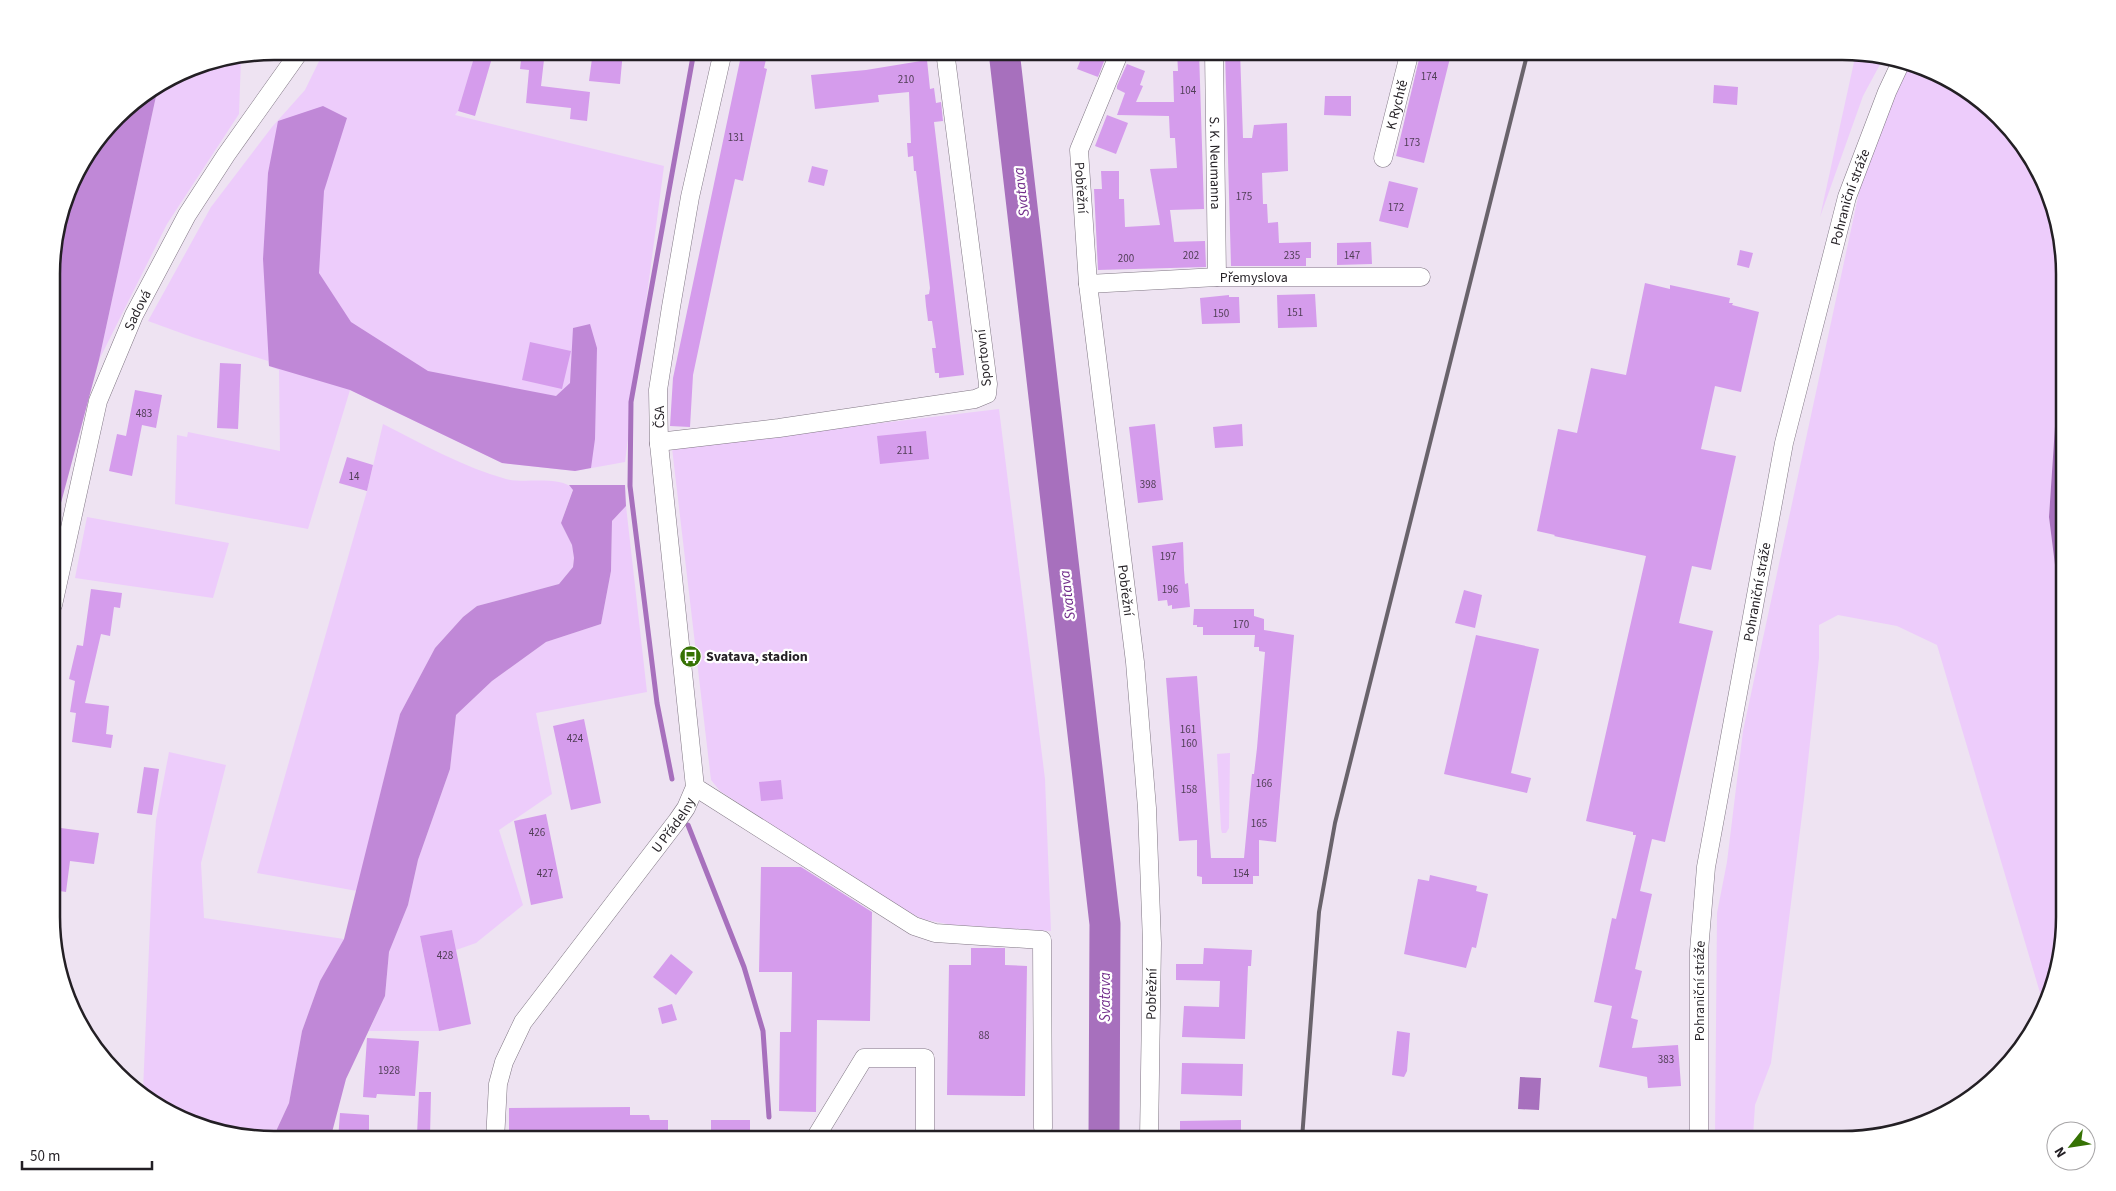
<svg xmlns="http://www.w3.org/2000/svg" width="2116" height="1191" viewBox="0 0 2116 1191" font-family="'Source Sans 3',sans-serif">
<style>
.green{fill:#edccfb}
.forest{fill:#c088d7}
.water{fill:#a770bd}
.lines{fill:none;stroke-linecap:round;stroke-linejoin:round}
.stream{stroke:#a770bd;stroke-width:5}
.river{stroke:#a770bd;stroke-width:31}
.building{fill:#d59cec}
.minor-casing{stroke:#807784;stroke-width:19}
.minor{stroke:#fff;stroke-width:18}
.rail{stroke:#69636b;stroke-width:4}
.labels{text-anchor:middle;stroke-width:4.5;stroke-linejoin:round;paint-order:stroke}
.number-label{font-size:11px;fill:#503e56}
.street-label{font-size:14px;fill:#231f24;stroke:#fff}
.poi-label{font-size:14px;font-weight:bold;fill:#231f24;stroke:#fff;text-anchor:start}
.water-label{font-size:15px;font-style:italic;fill:#722e8b;stroke:#fff}
.rim{fill:none;stroke:#231f24;stroke-width:2.5}
</style>
<rect width="100%" height="100%" fill="#eee3f2"/>
<path class="green" d="M324,51H476L458,111L455,115L664,166L625,462L575,471L502,463L350,390L308,529L175,504L177,435L187,437L188,432L280,451L279,370L269,366L268,361L192,337L148,321L211,207L272,127L305,90Z
M1856,53L1884,57L1863,96L1820,217Z
M241,58L239,114L167,224L99,360L158,87L189,68Z
M1909,63L1953,81L2027,151L2053,203L2064,259V320L2061,336L2049,517L2064,637V931L2043,1003L1937,645L1897,626L1838,615L1819,625V658L1804,799L1771,1063L1755,1105L1753,1136L1715,1139L1717,913L1727,862L1743,731L1863,174Z
M999,409L1045,779L1051,931L952,925L922,919L881,897L720,791L711,780L672,448Z
M383,424C422,444 463,467 506,479C524,484 561,475 573,489L561,523L572,545L574,558L573,567L559,584L477,606L463,617L435,648L400,714L357,891L257,873L367,491Z
M626,506L647,692L536,713L552,794L499,830L523,905L476,943L456,950L452,930L420,937L439,1031H369L385,996L389,952L408,905L418,860L450,769L456,715L492,681L546,642L601,624L611,571L612,521Z
M87,517L229,543L213,598L75,578Z
M169,752L226,765L201,863L204,918L344,939L320,981L302,1031L289,1103L277,1129L275,1140L217,1132L163,1110L143,1091L152,877L156,820Z
M1230,753L1229,828L1226,833H1222L1221,829L1217,754Z"/>
<path class="forest" d="M158,87L99,360L53,533V245L74,175L127,107Z
M323,106L347,118L324,191L319,273L351,322L428,371L556,396L570,383L573,328L590,324L597,348L595,439L591,468L575,471L502,463L350,390L269,366L263,259L268,173L278,121Z
M569,485H625L626,506L612,521L611,571L601,624L546,642L492,681L456,715L450,769L418,860L408,905L389,952L385,996L346,1079L330,1140H275L277,1129L289,1103L302,1031L320,981L344,939L400,714L435,648L463,617L477,606L559,584L573,567L574,558L572,545L561,523L573,490Z"/>
<path class="water" d="M2064,320V637L2049,517L2061,336Z
M1520,1077L1541,1078L1539,1110L1518,1109Z"/>
<g class="lines">
<path class="stream" d="M672,779L657,703L630,486L631,402L694,51
M688,825L744,967L763,1031L769,1117"/>
<path class="river" d="M1004,51L1105,924L1104,1140"/>
</g>
<path class="building" d="M476,51H494L475,116L458,111Z
M522,51H545L541,86L590,92L587,121L570,119L571,108L526,103L529,70L520,69Z
M593,51H623L620,84L589,81Z
M742,51H768L764,68L767,69L743,181L735,179L723,233L693,375L690,427L670,426L673,378Z
M1084,51H1094L1106,56L1098,77L1077,69Z
M1177,51H1199L1204,209L1170,210L1174,242H1172L1205,241L1206,267L1098,270L1094,189H1102L1101,171H1119V199H1124L1125,227L1160,225L1150,169L1177,168L1175,138H1170L1169,116L1117,115L1125,93L1117,89V86L1127,64L1145,71L1140,85L1143,86L1136,102H1174L1173,71H1178Z
M1225,51H1240L1243,138H1252L1254,125L1287,123L1288,171L1262,173L1263,204H1267L1268,223L1278,222L1279,243L1311,242V258H1306V266H1231Z
M1421,51L1450,58L1424,163L1396,156Z
M927,60L930,89L934,88L936,103L941,102L943,121L934,122L964,375L939,378V373H935L932,348H936L934,334L932,321H928L926,306L925,295L929,294L930,288L916,171H914L913,156L908,157L907,143H911L909,92L878,95L879,102L815,109L811,75L866,70Z
M1714,85L1738,87L1737,105L1713,103Z
M1325,96H1351V116L1324,115Z
M1107,115L1128,123L1116,154L1095,146Z
M812,166L828,170L824,186L808,182Z
M1389,181L1418,188L1408,228L1379,221Z
M1371,242L1372,264L1337,265V243Z
M1740,250L1753,253L1749,268L1737,265Z
M1645,283L1670,289V285L1730,298L1729,303H1733L1732,305L1759,312L1741,392L1715,386L1701,449L1736,456L1711,570L1692,566L1679,623L1713,631L1665,842L1652,839L1640,891L1652,894L1635,969L1642,971L1631,1018L1638,1020L1632,1048L1678,1045L1681,1086L1648,1088L1647,1077L1599,1067L1612,1006L1594,1002L1612,918L1616,919L1636,835H1633V832L1586,821L1646,556L1554,536L1555,535L1537,531L1558,429L1577,433L1591,368L1626,375Z
M1315,294L1317,327L1278,328L1277,295Z
M1229,295V297H1239L1240,323L1202,324L1200,298Z
M530,342L571,351L562,389L522,380Z
M220,363L241,364L238,429L217,428Z
M135,390L162,395L156,428L142,425L132,476L109,471L117,434L126,436Z
M1155,424L1163,500L1138,503L1129,427Z
M1242,424L1243,446L1215,448L1213,427Z
M926,431L929,459L880,464L877,436Z
M347,457L373,465L367,491L339,483Z
M1183,542L1184,570L1185,584L1188,583L1190,607L1172,609V605L1168,606L1167,600L1158,601L1152,546Z
M91,589L122,593L120,608L114,607L110,636L101,634L85,703L109,706L106,734L113,735L111,748L72,742L76,713L70,712L75,681L69,679L77,645L83,646Z
M1464,590L1482,595L1475,628L1455,623Z
M1194,609H1254V616L1264,619V630L1294,635L1276,842L1259,840V876H1253V884H1202V877L1197,876V840L1179,841L1166,678L1197,676L1211,858H1244L1252,774H1254L1257,748L1265,652L1259,651V647H1254L1255,635H1203V627H1197V625H1193Z
M1476,635L1539,649L1511,773L1531,778L1527,793L1444,774Z
M584,719L601,803L571,810L553,726Z
M144,767L159,769L152,815L137,813Z
M781,780L783,799L761,801L759,782Z
M546,814L563,898L531,905L514,821Z
M53,827L99,833L94,864L70,861L66,892L53,890Z
M761,867H801L872,912L870,1021L817,1020L816,1112L779,1111L780,1032H791L792,972H759Z
M1430,875L1477,886L1476,891L1488,894L1476,948L1472,947L1466,968L1404,954L1418,879L1429,881Z
M452,930L471,1024L439,1031L420,936Z
M971,948H1005V965L1027,966L1025,1096L947,1095L949,965H971Z
M1204,948L1252,950L1251,966H1248L1245,1039L1182,1037L1184,1006L1219,1007L1220,981L1176,980V964H1203Z
M671,954L693,972L676,995L653,977Z
M672,1004L677,1020L662,1024L658,1008Z
M1397,1031L1410,1033L1407,1071L1404,1077L1392,1075Z
M367,1038L419,1041L415,1096L377,1094L376,1098L363,1097Z
M1182,1063L1243,1064L1242,1096L1181,1094Z
M419,1092H431L430,1136L417,1135Z
M630,1107V1115H649L650,1120H668V1140H630V1135L578,1136V1140H516V1135L509,1136V1108Z
M340,1113L369,1115V1140H338Z
M711,1120H750V1140H711Z
M1241,1120V1139H1180V1121Z"/>
<g class="lines">
<defs>
<g id="minor">
<path id="s1" d="M1120,51L1079,150L1088,284L1135,662L1147,808L1152,943L1149,1139"/>
<path id="s2" d="M1214,51L1217,277"/>
<path id="s3" d="M1383,158L1410,51"/>
<path id="s4" d="M1088,284L1217,277H1421"/>
<path d="M659,444L667,441L779,428L975,399L987,394L988,384L945,51"/>
<path id="s5" d="M53,605L98,401L134,315L187,215L226,155L300,51"/>
<path d="M695,787L914,926L935,933L1042,940L1043,1128"/>
<path id="s6" d="M1699,1139V951L1706,867L1784,443L1847,197L1887,92L1902,60"/>
<path id="s7" d="M495,1140L498,1084L504,1062L523,1022L677,821L686,808L695,787L659,444L658,390L671,307L690,197L723,51"/>
<path d="M814,1140L864,1058H925V1140"/>
</g>
</defs>
<use href="#minor" class="minor-casing"/>
<use href="#minor" class="minor"/>
<path class="rail" d="M1302,1139L1319,912L1335,823L1528,51"/>
</g>
<defs>
<symbol id="bus-disc" viewBox="-11 -11 22 22"><circle r="9.5" fill="#367204" stroke="#fff"/><path d="M-5-6H5V4H4V6H2V4H-2V6H-4V4H-5ZM-3.5-4V0h7V-4ZM-3.5 1.2v1.5H-2V1.2ZM2 1.2v1.5H3.5V1.2Z" fill="#fff"/></symbol>
</defs>
<g fill-rule="evenodd">
<use href="#bus-disc" x="678" y="644" width="25" height="25"/>
</g>
<g class="labels">
<g class="number-label">
<text x="1429" y="80">174</text>
<text x="906" y="83">210</text>
<text x="1188" y="94">104</text>
<text x="736" y="141">131</text>
<text x="1412" y="146">173</text>
<text x="1244" y="200">175</text>
<text x="1396" y="211">172</text>
<text x="1191" y="259">202</text>
<text x="1292" y="259">235</text>
<text x="1352" y="259">147</text>
<text x="1126" y="262">200</text>
<text x="1295" y="316">151</text>
<text x="1221" y="317">150</text>
<text x="144" y="417">483</text>
<text x="905" y="454">211</text>
<text x="354" y="480">14</text>
<text x="1148" y="488">398</text>
<text x="1168" y="560">197</text>
<text x="1170" y="593">196</text>
<text x="1241" y="628">170</text>
<text x="1188" y="733">161</text>
<text x="575" y="742">424</text>
<text x="1189" y="747">160</text>
<text x="1264" y="787">166</text>
<text x="1189" y="793">158</text>
<text x="1259" y="827">165</text>
<text x="537" y="836">426</text>
<text x="545" y="877">427</text>
<text x="1241" y="877">154</text>
<text x="445" y="959">428</text>
<text x="984" y="1039">88</text>
<text x="1666" y="1063">383</text>
<text x="389" y="1074">1928</text>
</g>
<g class="street-label">
<text dy="5" stroke="none"><textPath href="#s3" startOffset="55">K Rychtě</textPath></text>
<text dy="5" stroke="none"><textPath href="#s2" startOffset="112">S. K. Neumanna</textPath></text>
<text dy="5" stroke="none"><textPath href="#s1" startOffset="145">Pobřežní</textPath></text>
<text dy="5" stroke="none"><textPath href="#s6" startOffset="958">Pohraniční stráže</textPath></text>
<text dy="5" stroke="none"><textPath href="#s4" startOffset="166">Přemyslova</textPath></text>
<text dy="5" stroke="none"><textPath href="#s5" startOffset="308">Sadová</textPath></text>
<text transform="translate(983 358) rotate(-96)" y="5">Sportovní</text>
<text transform="translate(659 417) rotate(-91)" y="5">ČSA</text>
<text dy="5" stroke="none"><textPath href="#s1" startOffset="550">Pobřežní</textPath></text>
<text dy="5" stroke="none"><textPath href="#s6" startOffset="552">Pohraniční stráže</textPath></text>
<text dy="5" stroke="none"><textPath href="#s7" startOffset="371">U Přádelny</textPath></text>
<text dy="5" stroke="none"><textPath href="#s6" startOffset="148">Pohraniční stráže</textPath></text>
<text transform="translate(1151 994) rotate(-89)" y="5">Pobřežní</text>
</g>
<g class="poi-label">
<text x="706" y="661">Svatava, stadion</text>
</g>
<g class="water-label">
<text transform="translate(1021 192) rotate(-97)" y="5">Svatava</text>
<text transform="translate(1067 595) rotate(-97)" y="5">Svatava</text>
<text transform="translate(1105 997) rotate(-90)" y="5">Svatava</text>
</g>
</g>
<path d="M0 0H2116V1191H0ZM274 60H1842A214 214 0 0 1 2056 274V917A214 214 0 0 1 1842 1131H274A214 214 0 0 1 60 917V274A214 214 0 0 1 274 60Z" fill="#fff" fill-rule="evenodd"/>
<path class="rim" d="M274 60H1842A214 214 0 0 1 2056 274V917A214 214 0 0 1 1842 1131H274A214 214 0 0 1 60 917V274A214 214 0 0 1 274 60Z"/>
<g transform="translate(2071 1146) rotate(240)"><circle r="24" fill="#ffffff" stroke="#a7a5a7"/>
<path d="M0-4L9 19L0 12L-9 19Z" fill="#367204"/>
<text y="-8" font-size="14" font-weight="bold" text-anchor="middle" fill="#231f24">N</text>
</g>
<path d="M22 1161v8h130v-8" fill="none" stroke="#231f24" stroke-width="2.5"/>
<text x="30" y="1161" font-size="15" fill="#231f24" stroke="#ffffff" stroke-width="4" paint-order="stroke">50 m</text>
</svg>
